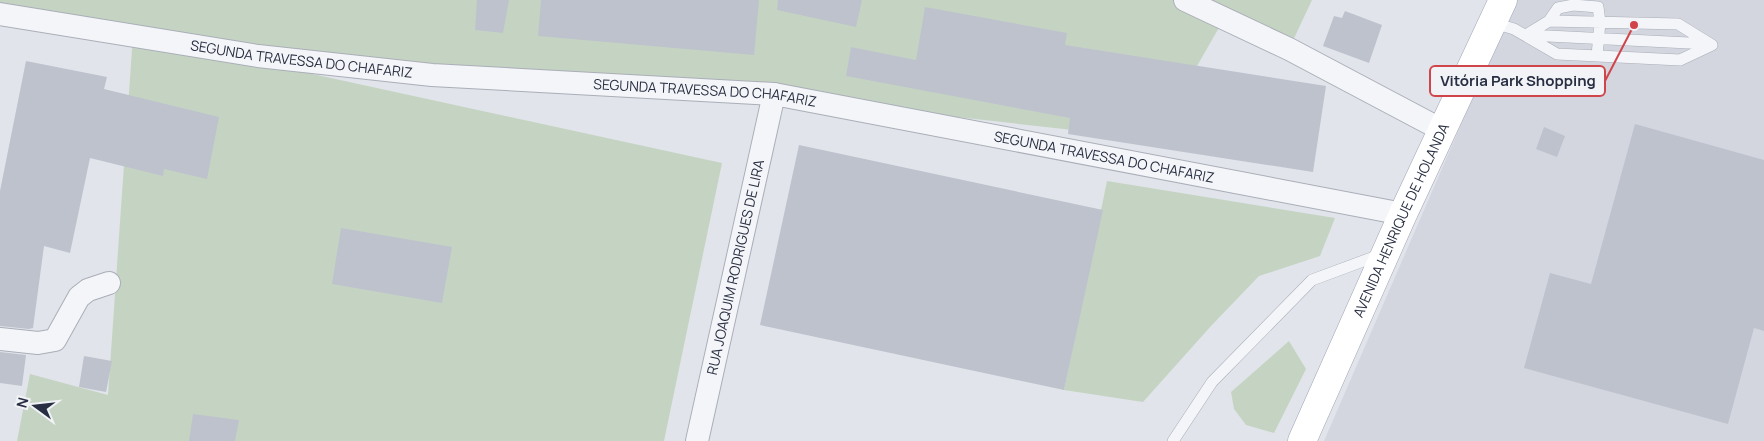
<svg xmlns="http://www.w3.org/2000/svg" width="1764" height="441" viewBox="0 0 1764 441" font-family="Manrope,sans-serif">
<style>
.built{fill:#d3d6df}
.green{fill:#c5d4c2}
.building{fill:#bec2cd}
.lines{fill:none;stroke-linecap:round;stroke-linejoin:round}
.lane-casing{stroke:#aaaeb8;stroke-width:12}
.street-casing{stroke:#aaaeb8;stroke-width:24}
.primary-casing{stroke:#a0a6b6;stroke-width:29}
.lane{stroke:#f4f5f8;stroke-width:11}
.street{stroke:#f4f5f8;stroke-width:22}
.primary{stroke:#fff;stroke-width:28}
.labels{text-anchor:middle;stroke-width:4;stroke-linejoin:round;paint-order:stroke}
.street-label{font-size:14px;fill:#292f42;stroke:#f1f3f7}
.leader{fill:none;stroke:#d0454a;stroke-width:2}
.callout-dot{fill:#d0454a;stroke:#f1f3f7;stroke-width:2}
.callout{fill:#f1f3f7;stroke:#d0454a;stroke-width:2}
.callout-label{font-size:15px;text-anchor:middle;font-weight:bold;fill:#292f42}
</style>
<rect width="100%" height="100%" fill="#e1e4ea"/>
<path class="built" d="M1515,0H1764V441H1324Z"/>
<path class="green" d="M0,0H1312L1289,49L1224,19L1155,139L721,91L193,45L0,9Z
M133,35L722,163L664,441H17L30,374L108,395Z
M1107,181L1335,218L1320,256L1259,276L1211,326L1143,402L1064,390Z
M1289,341L1306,369L1274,433L1246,425L1234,409L1231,392Z"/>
<path class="building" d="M477,0H509L503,33L475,30Z
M541,0H759L754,55L538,36Z
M778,0H862L856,27L777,10Z
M925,7L1067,33L1065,45L1326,86L1313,172L1068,134L1070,118L846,76L851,47L916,60Z
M1345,11L1382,25L1369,63L1323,46L1334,16L1342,18Z
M26,61L107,77L104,89L219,117L207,179L164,169L163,176L90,158L70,253L44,246L33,328L29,329L0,326V191Z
M1635,124L1764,160V331L1754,328L1728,424L1524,368L1550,273L1591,284Z
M1544,127L1565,136L1557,157L1536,149Z
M799,145L1103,210L1064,390L760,325Z
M341,228L452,247L442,303L332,284Z
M0,352L26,355L22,386L0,383Z
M84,356L112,361L106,392L79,387Z
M193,414L239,420L235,441H189Z"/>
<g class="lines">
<defs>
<path id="lane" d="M1549,21L1558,8L1573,5L1598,7L1600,22L1597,56
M1492,26H1504L1514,29L1557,54L1680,60L1712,45
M1526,35L1549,21L1678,24L1712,45
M1528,35L1709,44
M1173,441L1212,382L1312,280L1382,254"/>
<g id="street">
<path d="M1185,0L1289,49L1442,130"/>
<path id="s1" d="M0,14L258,56L432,75L774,94L1403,214"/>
<path d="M0,339L38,343L55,340L79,297L88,290L109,283"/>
<path id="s2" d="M697,441L774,94"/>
</g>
<g id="primary">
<path id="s3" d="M1302,441L1403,214L1503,0"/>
</g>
</defs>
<use href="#lane" class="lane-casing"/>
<use href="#street" class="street-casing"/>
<use href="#primary" class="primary-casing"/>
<use href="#lane" class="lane"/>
<use href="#street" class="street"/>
<use href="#primary" class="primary"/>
</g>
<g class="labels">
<g class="street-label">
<text dy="5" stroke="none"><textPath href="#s1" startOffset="305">SEGUNDA TRAVESSA DO CHAFARIZ</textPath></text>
<text dy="5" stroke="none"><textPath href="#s1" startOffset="710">SEGUNDA TRAVESSA DO CHAFARIZ</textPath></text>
<text dy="5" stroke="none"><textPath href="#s1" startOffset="1115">SEGUNDA TRAVESSA DO CHAFARIZ</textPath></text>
<text dy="5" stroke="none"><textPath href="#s3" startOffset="242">AVENIDA HENRIQUE DE HOLANDA</textPath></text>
<text dy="5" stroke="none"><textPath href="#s2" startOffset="178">RUA JOAQUIM RODRIGUES DE LIRA</textPath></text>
</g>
</g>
<path class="leader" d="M1634 25L1605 81"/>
<circle class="callout-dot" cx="1634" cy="25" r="5"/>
<rect class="callout" x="1430" y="66" width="175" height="30" rx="5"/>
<g class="callout-label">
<text x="1518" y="86">Vitória Park Shopping</text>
</g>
<g transform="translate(35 406) rotate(285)" stroke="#f1f3f7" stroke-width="4" paint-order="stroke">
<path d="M0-4L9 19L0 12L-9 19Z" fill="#292f42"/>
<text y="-8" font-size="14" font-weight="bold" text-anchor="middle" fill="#292f42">N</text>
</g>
</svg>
